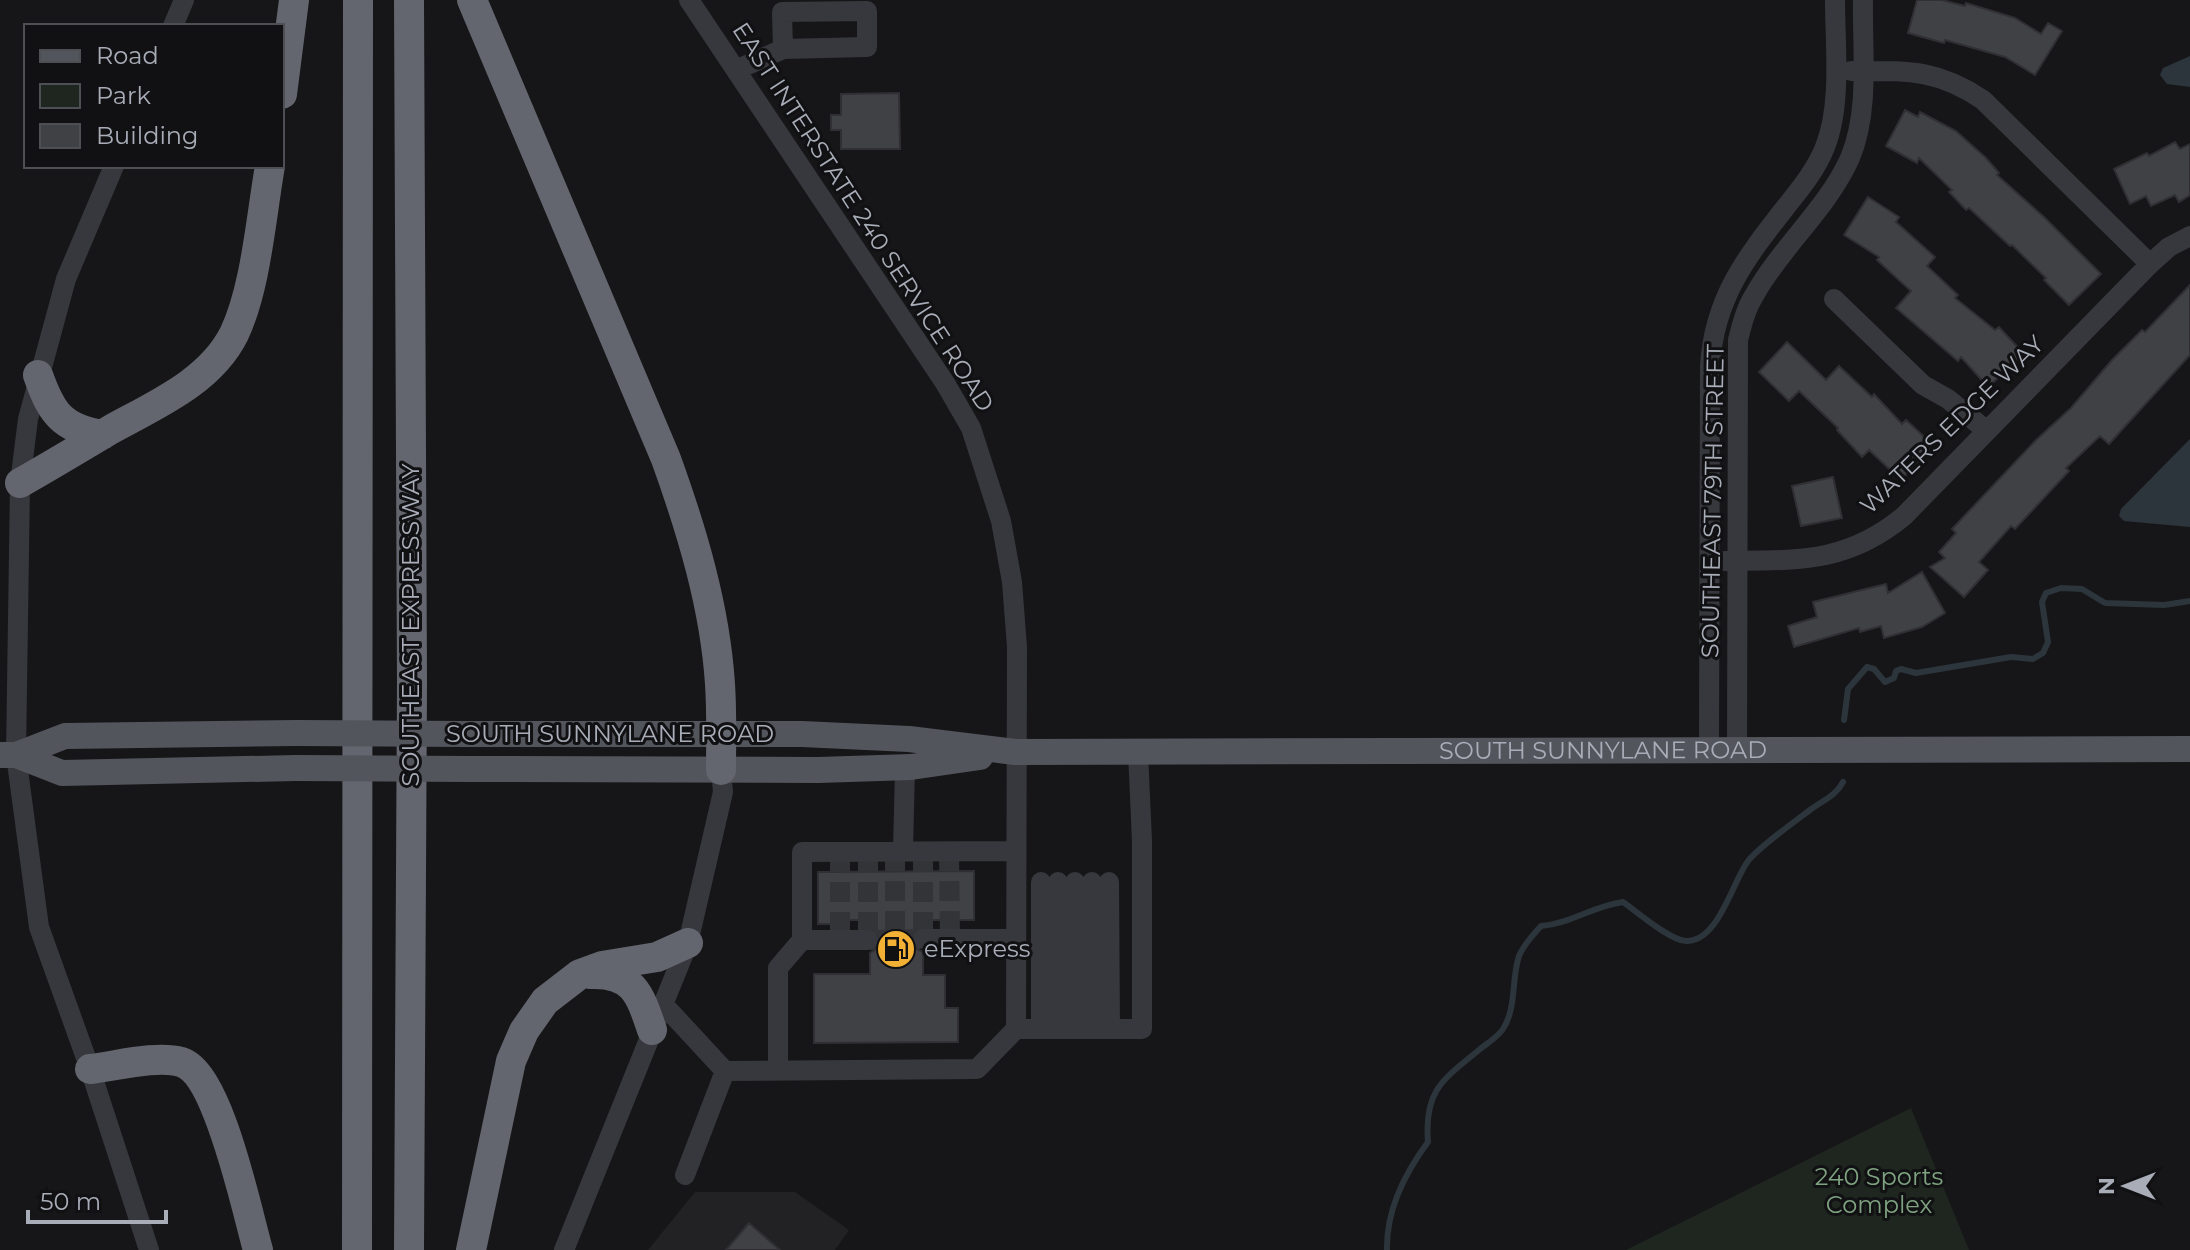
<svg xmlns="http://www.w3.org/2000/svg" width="2190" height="1250" viewBox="0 0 2190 1250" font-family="Montserrat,sans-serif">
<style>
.built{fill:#222225}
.green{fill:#1e261f}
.water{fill:#2c353c}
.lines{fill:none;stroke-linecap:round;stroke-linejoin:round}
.stream{stroke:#2c353c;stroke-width:6}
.building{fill:#404145;stroke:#303034;stroke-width:2}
.minor-tunnel{stroke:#333438;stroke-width:20;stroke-dasharray:20 10;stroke-linecap:butt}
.minor{stroke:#37383d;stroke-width:20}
.major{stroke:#53555c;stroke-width:26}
.highway{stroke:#63666e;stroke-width:30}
.major-bridge{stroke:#53555c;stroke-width:26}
.labels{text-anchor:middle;stroke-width:6;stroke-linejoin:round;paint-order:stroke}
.street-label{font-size:24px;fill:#a8adb8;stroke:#111113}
.poi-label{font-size:24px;fill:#a8adb8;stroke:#111113;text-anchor:start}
.park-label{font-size:24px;fill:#7fa381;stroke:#111113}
</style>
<rect width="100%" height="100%" fill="#161618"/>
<path class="built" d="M695,1192H795L849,1230L835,1250H648Z"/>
<path class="green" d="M1911,1108L1969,1250H1626Z"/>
<path class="water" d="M2190,56V87L2167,84L2160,75L2163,68Z
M2190,439V527L2124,521L2119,516L2121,509Z"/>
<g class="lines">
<path class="stream" d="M1844,720L1848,689L1867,667L1874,669L1885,682L1894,678L1896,671L1901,669L1916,673L2011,657L2033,659L2043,653L2048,642L2042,602L2046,593L2061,588L2082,589L2105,603L2164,605L2190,601
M1387,1250C1386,1210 1405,1173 1428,1142C1424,1091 1442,1080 1479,1050C1486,1044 1498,1037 1503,1029C1517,1007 1511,980 1519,956C1524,944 1533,935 1541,926C1570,924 1593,906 1623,902C1636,911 1671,941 1686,941C1718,942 1732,883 1748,861C1759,847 1794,822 1810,810C1823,800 1835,797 1843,782"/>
</g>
<path class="building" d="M1917,0H1942L1965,6L1966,3L2015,18L2041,34L2048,23L2062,31L2035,75L2005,57L1945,40L1944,43L1908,33Z
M899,93L900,149H841V130H831V115H841V94Z
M1905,110L1918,117L1920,112L1956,131L1986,158L1999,173L1997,175L2045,218L2101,274L2069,305L2044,280L2046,278L2012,245L2010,246L1969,208L1966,210L1949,192L1952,190L1919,158L1917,163L1886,146Z
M2175,142L2180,149L2190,144V195L2179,202L2175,195L2151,206L2146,196L2130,204L2114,169L2147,153L2149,156Z
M1868,197L1899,217L1896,222L1935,257L1927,266L1958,295L1955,298L1995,330L1999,327L2024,354L1988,387L1961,357L1958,361L1896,308L1911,291L1877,260L1879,257L1844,235Z
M2190,285V355L2109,444L2100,436L2066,468L2069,471L2015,529L2011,526L1979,562L1988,570L1964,597L1930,567L1945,558L1939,552L1956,533L1952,529L2036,440L2071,408L2112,360L2142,330L2145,332Z
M1787,342L1826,380L1839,366L1872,397L1874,394L1902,424L1906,420L1933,445L1901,480L1869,450L1862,457L1837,430L1838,428L1799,391L1789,401L1759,372Z
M1833,477L1842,518L1801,526L1792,486Z
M1922,572L1945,613L1922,627L1884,638L1881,626L1860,632L1859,628L1794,647L1788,626L1817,617L1813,602L1886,584L1888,593Z
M974,871V920H923V926L916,928L910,938L912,946L923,952V975H945V1008H958V1042L814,1043V974H870V953L879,947L881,941L879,933L870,927V920H834V924H818V872Z
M749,1223L780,1250H726Z"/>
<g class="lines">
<path class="minor-tunnel" d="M895,851V940
M949,851L950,939
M840,852V940
M868,852V940L923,939V851"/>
<path class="minor" d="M689,0L945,383L971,428L1001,521L1012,582L1017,647L1016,1029H1142V841L1138,752
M173,26L184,0
M736,70L783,49L867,47V11L782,12L783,49
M1851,71C1905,71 1936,68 1983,100L2150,264
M114,166L66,279L28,419L20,483L16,755L39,927L90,1069L149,1250
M1834,299L1923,385L1948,399L1987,431
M1725,561C1797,560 1846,564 1904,516L2150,264L2169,247L2190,236
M1709,750L1710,366C1714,299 1745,259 1785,208C1800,189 1816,170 1825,147C1842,105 1835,45 1835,0
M1737,750L1738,340C1742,324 1746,308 1755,294C1782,246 1827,209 1850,158C1870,110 1862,51 1863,0
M903,851L905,768
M1041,882V1029
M1058,882V1029
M1075,882L1076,1029
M1092,882L1093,1029
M1109,882L1110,1029
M923,939H1016
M802,940H868
M663,1004L725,1071L977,1069L1016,1029
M778,1070V968L802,940V852L1016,851
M685,1175L725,1071
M564,1250L688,943L723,792L721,770"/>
<g class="major">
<path id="s1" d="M468,734H802L909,739L1015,752L2190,749"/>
<path d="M0,755H16L62,773L296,768"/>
<path d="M16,755L65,736L297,733"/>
<path d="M469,769L818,770L911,767L980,757"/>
</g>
<path class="highway" d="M472,0L666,459C692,531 715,607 720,684C722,713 721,742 721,770
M282,94L294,0
M38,375C51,412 61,428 102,435
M20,483C50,466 80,448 110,430C155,405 210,382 234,334C256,288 261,217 270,166
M590,974C633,972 640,994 652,1030
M90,1069C116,1066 157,1055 181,1062C219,1073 247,1212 258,1250
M357,1250L358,0
M409,1250L412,683L409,0
M471,1250L511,1061L524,1031L545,1001L580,974L602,966L657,957L688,943"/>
<path class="major-bridge" d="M297,733L468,734
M296,768L469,769"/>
</g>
<defs>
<symbol id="fuel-disc" viewBox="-11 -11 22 22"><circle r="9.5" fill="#f2b134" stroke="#111113"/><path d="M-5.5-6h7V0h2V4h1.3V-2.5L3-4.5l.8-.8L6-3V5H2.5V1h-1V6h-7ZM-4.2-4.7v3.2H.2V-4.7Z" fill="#111"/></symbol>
</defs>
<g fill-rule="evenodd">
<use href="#fuel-disc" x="874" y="927" width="44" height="44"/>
</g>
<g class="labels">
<g class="street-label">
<text transform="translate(863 217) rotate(57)" y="8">EAST INTERSTATE 240 SERVICE ROAD</text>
<text transform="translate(1952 425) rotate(-44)" y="8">WATERS EDGE WAY</text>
<text transform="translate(1713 501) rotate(-89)" y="8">SOUTHEAST 79TH STREET</text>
<text transform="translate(411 625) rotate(-90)" y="8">SOUTHEAST EXPRESSWAY</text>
<text x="610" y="742">SOUTH SUNNYLANE ROAD</text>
<text dy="8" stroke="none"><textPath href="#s1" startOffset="1136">SOUTH SUNNYLANE ROAD</textPath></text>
</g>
<g class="poi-label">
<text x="924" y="957">eExpress</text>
</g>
<g class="park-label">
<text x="1879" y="1185">240 Sports<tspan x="1879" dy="28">Complex</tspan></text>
</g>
</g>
<rect x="24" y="24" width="260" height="144" fill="#111113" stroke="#4d4f55" stroke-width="2"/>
<rect x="40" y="50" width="40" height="12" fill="#53555c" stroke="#4d4f55" stroke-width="2"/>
<text x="96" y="64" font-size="24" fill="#a8adb8">Road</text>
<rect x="40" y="84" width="40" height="24" fill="#1e261f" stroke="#4d4f55" stroke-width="2"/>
<text x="96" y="104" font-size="24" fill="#a8adb8">Park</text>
<rect x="40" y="124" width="40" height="24" fill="#404145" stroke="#4d4f55" stroke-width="2"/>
<text x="96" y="144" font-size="24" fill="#a8adb8">Building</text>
<g transform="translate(2126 1186) rotate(270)" stroke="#111113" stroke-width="6" paint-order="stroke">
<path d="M0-6L14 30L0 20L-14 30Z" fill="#a8adb8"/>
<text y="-12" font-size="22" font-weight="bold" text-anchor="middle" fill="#a8adb8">N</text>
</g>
<path d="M28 1210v12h138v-12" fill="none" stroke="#a8adb8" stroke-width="4"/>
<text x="40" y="1210" font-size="24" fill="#a8adb8" stroke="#111113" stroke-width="6" paint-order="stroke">50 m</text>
</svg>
